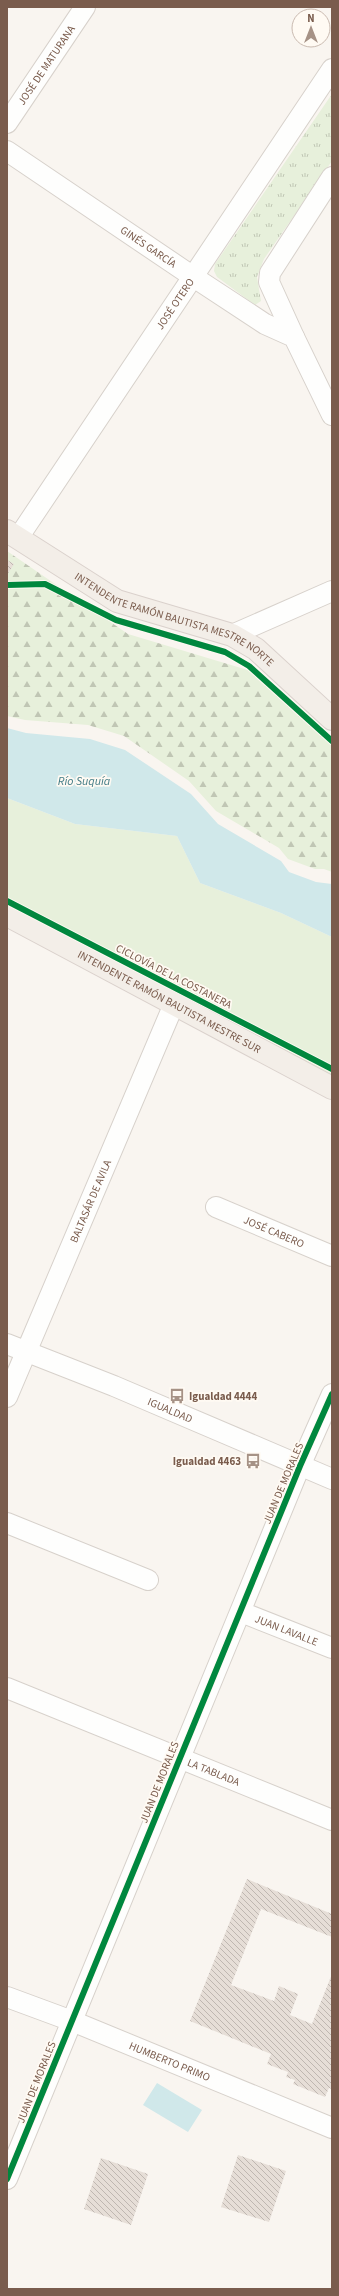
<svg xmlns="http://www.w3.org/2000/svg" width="339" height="2296" viewBox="0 0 339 2296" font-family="'Source Sans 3',sans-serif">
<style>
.grass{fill:#e7f0db}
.forest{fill:url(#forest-firs)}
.park{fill:url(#park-tufts)}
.water{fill:#d0e8ea}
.building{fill:url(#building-back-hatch)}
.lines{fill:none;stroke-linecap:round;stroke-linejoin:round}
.street-casing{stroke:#d7d1cb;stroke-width:22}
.primary-casing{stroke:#dad1cc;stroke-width:24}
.street{stroke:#fefefd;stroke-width:20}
.primary{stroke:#f3eee8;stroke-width:22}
.cycleway-casing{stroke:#fffaf3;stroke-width:8}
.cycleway{stroke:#00873e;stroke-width:6}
.labels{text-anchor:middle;stroke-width:3.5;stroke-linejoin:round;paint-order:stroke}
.street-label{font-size:11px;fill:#7a5c4d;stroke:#fffaf3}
.poi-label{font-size:11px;font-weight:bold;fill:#7a5c4d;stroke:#fffaf3;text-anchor:start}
.water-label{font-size:12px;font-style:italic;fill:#437c86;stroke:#fffaf3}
</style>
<defs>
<pattern id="forest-firs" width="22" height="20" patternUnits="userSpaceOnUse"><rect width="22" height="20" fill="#e7f0db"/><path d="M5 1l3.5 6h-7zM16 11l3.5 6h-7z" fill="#c0c6b4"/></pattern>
<pattern id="park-tufts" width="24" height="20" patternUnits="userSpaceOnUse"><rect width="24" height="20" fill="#e7f0db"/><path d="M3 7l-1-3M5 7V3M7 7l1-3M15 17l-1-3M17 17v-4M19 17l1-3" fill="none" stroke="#c0c6b4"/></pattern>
<pattern id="building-back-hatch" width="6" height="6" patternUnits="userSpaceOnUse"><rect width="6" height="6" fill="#e6ded7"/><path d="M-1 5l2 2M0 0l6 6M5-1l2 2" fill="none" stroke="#bfb7b1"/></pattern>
</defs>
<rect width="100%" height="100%" fill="#f9f5f0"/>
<path class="grass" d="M7,798L75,824L177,836L200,883L281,913L332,937V1088L7,915Z"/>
<path class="forest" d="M7,551L128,634L251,671L332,745V872L324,869H315L288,859L279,848L216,811L189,781L124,736L88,725L25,720L7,716Z"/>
<path class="park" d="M332,94V161L264,259L257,277L261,301L255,305L217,277L214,271L215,264Z"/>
<path class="water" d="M7,728L26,733L90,739L125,750L191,794L218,824L281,861L289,872L316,882L332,884V937L281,913L200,883L177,836L75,824L7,798Z
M157,2083L202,2110L188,2132L143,2105Z"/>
<path class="building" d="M7,560L14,564L7,575Z
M247,1879L332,1914V1937L261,1909L231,1985L274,2001L279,1986L298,1994L290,2015L312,2024L332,1974V2089L329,2088L325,2097L293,2084L295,2080L286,2077L288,2072L267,2064L271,2054L190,2021Z
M238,2155L286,2171L269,2222L221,2207Z
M101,2158L148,2174L131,2225L84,2209Z"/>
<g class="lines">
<defs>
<g id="street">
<path id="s1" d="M7,123L85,7"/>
<path id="s2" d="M7,151L192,276L265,324L294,337L332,415"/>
<path d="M294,337L269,282L270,273L332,177"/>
<path id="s3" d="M18,538L332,69"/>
<path d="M232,635L332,591"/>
<path id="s4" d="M216,1207L332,1256"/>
<path id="s5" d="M7,1344L114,1386L332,1479"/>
<path id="s6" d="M7,1397L174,1004"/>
<path d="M7,1523L148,1580"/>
<path id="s7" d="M241,1612L332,1648"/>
<path id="s8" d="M7,1688L332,1820"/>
<path id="s9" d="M7,1997L72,2021L332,2128"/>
<path d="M7,2179L300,1466L332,1394"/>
</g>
<g id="primary">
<path id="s10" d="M7,531L117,601L232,635L256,649L332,719"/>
<path id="s11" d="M7,915L332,1088"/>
</g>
</defs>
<use href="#street" class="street-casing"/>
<use href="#primary" class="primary-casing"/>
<use href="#street" class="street"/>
<use href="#primary" class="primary"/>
<defs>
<path id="cycleway" d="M7,585L45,584L116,620L225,652L249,666L332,741
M7,901L332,1069
M7,2179L300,1466L332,1394"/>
</defs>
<use href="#cycleway" class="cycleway-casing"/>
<use href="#cycleway" class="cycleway"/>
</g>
<defs>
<symbol id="bus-bare" viewBox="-9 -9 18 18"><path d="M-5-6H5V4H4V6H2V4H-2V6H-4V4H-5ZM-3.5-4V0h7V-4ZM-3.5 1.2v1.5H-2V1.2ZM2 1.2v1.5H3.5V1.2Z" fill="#a69286" stroke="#fffaf3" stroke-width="2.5" paint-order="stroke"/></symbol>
</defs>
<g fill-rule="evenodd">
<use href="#bus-bare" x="166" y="1385" width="22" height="22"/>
<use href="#bus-bare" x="242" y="1450" width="22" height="22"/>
</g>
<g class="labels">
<g class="street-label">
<text dy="4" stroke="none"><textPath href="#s1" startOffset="70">JOSÉ DE MATURANA</textPath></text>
<text dy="4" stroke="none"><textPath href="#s2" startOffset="171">GINÉS GARCÍA</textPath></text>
<text dy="4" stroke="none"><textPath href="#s3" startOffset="282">JOSÉ OTERO</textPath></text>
<text dy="4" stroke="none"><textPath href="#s10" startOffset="191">INTENDENTE RAMÓN BAUTISTA MESTRE NORTE</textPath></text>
<text transform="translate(174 976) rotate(27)" y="4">CICLOVÍA DE LA COSTANERA</text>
<text dy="4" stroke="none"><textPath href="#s11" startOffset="184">INTENDENTE RAMÓN BAUTISTA MESTRE SUR</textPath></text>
<text dy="4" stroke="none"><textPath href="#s6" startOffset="213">BALTASÁR DE AVILA</textPath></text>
<text dy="4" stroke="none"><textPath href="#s4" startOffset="63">JOSÉ CABERO</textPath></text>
<text dy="4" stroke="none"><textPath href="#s5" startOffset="176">IGUALDAD</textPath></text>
<text transform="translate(283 1483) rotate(-67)" y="4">JUAN DE MORALES</text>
<text dy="4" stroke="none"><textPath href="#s7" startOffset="49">JUAN LAVALLE</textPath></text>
<text dy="4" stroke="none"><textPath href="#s8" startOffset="223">LA TABLADA</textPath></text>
<text transform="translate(159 1782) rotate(-68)" y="4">JUAN DE MORALES</text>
<text dy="4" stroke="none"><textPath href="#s9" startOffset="175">HUMBERTO PRIMO</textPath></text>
<text transform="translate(36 2082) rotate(-68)" y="4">JUAN DE MORALES</text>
</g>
<g class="poi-label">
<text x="189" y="1400">Igualdad 4444</text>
<text x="241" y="1465" text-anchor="end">Igualdad 4463</text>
</g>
<g class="water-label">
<text x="84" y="785">Río Suquía</text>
</g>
</g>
<rect width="339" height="2296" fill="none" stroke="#7a5c4d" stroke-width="16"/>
<g transform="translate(311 28)"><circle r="19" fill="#fffaf3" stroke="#cabbb1"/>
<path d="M0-3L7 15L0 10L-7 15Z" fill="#a69286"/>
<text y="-6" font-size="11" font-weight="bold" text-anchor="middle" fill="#7a5c4d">N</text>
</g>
</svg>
